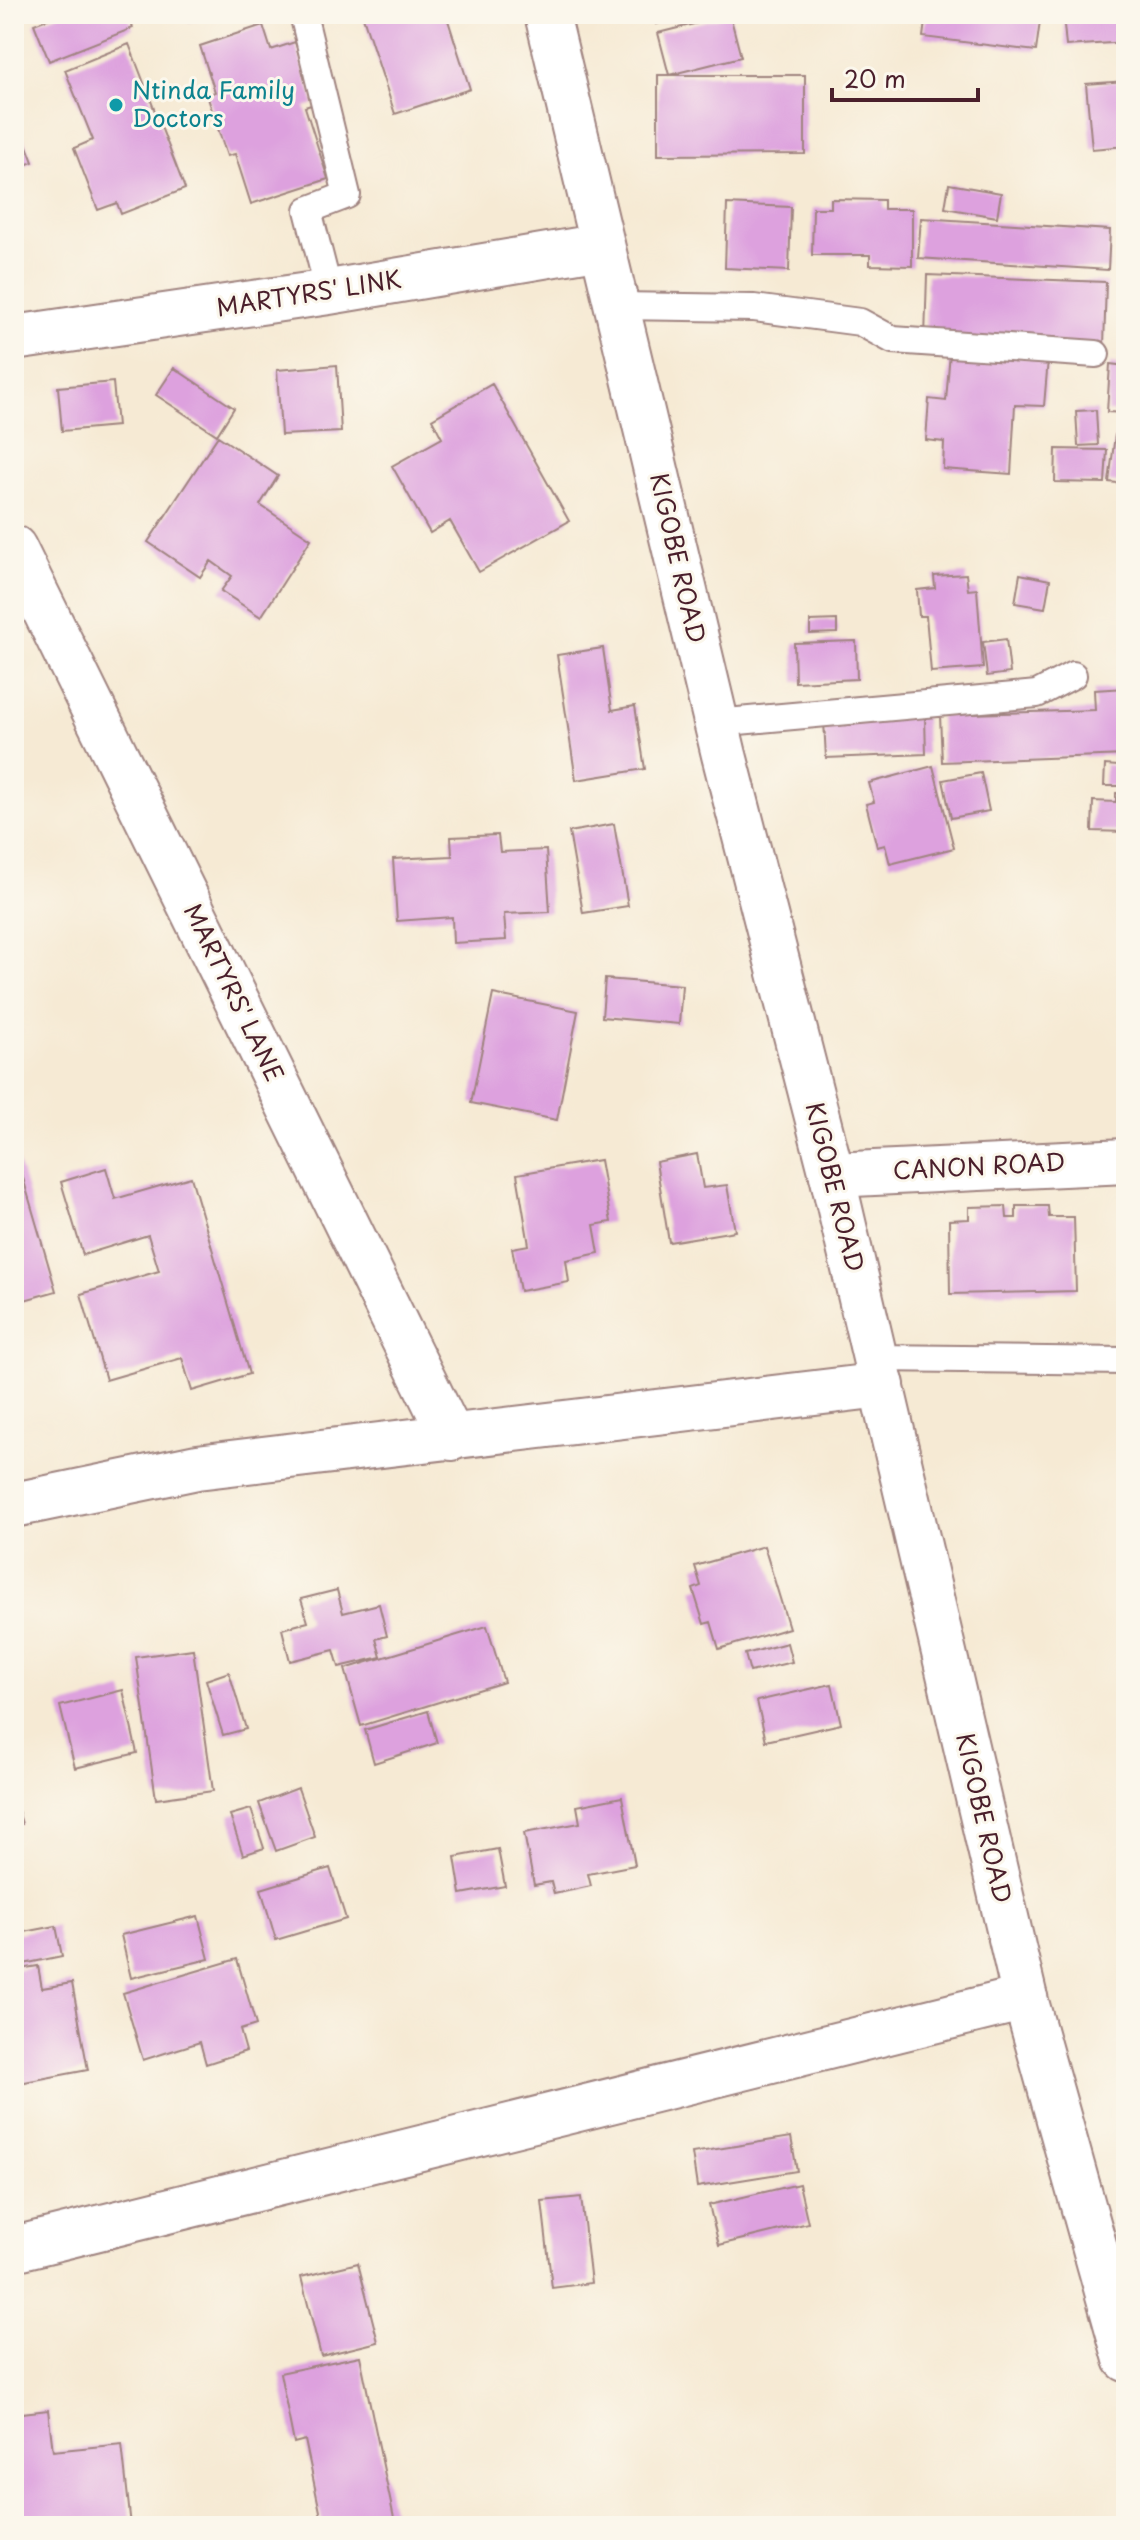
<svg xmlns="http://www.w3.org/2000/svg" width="1140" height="2540" viewBox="0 0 1140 2540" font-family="'Playpen Sans',sans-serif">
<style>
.building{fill:#dda1de}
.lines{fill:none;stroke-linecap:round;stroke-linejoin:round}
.lane-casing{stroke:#a08480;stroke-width:30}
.street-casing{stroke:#a08480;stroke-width:48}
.secondary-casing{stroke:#a08480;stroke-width:48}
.lane{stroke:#fff;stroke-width:26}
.street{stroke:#fff;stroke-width:44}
.secondary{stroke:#fff;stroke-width:44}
.culture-dot{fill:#0f9aa8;stroke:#fbf7ec;stroke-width:3}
.labels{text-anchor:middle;stroke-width:6;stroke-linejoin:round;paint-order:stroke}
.culture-label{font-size:24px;fill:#0d838f;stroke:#fbf7ec;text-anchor:start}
.street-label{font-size:24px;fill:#4a1f2b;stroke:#fbf7ec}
</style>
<rect width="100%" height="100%" fill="#fbf7ec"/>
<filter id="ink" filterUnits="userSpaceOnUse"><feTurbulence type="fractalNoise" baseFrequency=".0125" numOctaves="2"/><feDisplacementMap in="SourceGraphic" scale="16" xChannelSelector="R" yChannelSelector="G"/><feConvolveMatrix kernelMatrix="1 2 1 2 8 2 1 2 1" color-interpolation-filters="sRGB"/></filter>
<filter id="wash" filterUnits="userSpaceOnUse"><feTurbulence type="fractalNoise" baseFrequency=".006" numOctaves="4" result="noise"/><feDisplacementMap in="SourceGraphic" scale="32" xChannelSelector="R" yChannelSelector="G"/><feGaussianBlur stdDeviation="1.8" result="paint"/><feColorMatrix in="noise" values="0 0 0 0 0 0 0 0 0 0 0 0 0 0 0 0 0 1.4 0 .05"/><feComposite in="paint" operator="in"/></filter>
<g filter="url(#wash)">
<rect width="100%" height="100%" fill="#f6ead4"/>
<g id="blocks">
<path class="building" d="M60,14H128L133,28L49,61L34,24Z
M186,14H214V15L189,22Z
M362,14H446L470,89L395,114Z
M654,14H686L687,17L656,24Z
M926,14H1041L1036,51L923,37Z
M1063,14H1126V42L1066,46Z
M730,15L741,57L669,75L658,33Z
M263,25L271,50L295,42L314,104L305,107L328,179L251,204L235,154L227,156L207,95L215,92L200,46Z
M129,44L185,189L121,214L117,203L98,210L74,148L93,140L65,70Z
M658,75H805V154L658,155Z
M1126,81V146L1092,149L1086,84Z
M14,112L33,162L14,169Z
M949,184L1001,193L997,217L945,208Z
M831,199L884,200V209H912V266L870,265V255H812L813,208H831Z
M727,204L791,207L789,271L725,268Z
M921,218L1110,230L1108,270L918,258Z
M927,275L1106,282L1104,346L925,338Z
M950,352L1048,359L1044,406L1015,405L1011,474L943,469L944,442L926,440L929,399L946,401Z
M1110,364L1126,366V413L1107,412Z
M337,365L341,432L281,435L277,370Z
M174,368L234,408L217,435L156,395Z
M113,382L117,426L62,431L58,387Z
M492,384L569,521L479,572L450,521L430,533L392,466L442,438L432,419Z
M1096,410L1098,445L1078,446L1076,411Z
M1115,435L1126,436V484L1109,482Z
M218,436L278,476L260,505L311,539L261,617L221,591L232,576L211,561L200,577L148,542Z
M1056,449L1107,450L1105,483L1055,482Z
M966,574L968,590L977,589L983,668L931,672L926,616H919L917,590L935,588L934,576Z
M1020,574L1050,580L1045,608L1015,603Z
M837,620V633L810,634V621Z
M1006,639L1010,673L987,676L983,642Z
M856,641L857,679L795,682L794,643Z
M603,648L612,710L635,706L645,769L576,780L557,655Z
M1126,688V755L942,762L940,715L1095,710L1094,690Z
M925,717L926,754L826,758L824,721Z
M1119,757H1126V786H1104L1105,765L1118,766Z
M933,766L954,848L890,864L885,845L877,847L866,804L874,802L869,783Z
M981,773L989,811L951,818L943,780Z
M1116,793H1126V832L1092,831L1093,801L1116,802Z
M614,824L628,906L583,913L569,832Z
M498,835L500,852L546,850L550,912L504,914L506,940L453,943L452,917L397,921L393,859L452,856L451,837Z
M605,979L682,985L679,1024L602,1017Z
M493,994L578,1011L557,1120L471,1103Z
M14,1147L56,1291L14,1303Z
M697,1154L703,1188L727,1185L735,1231L669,1242L656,1162Z
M600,1160L611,1222L594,1225L599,1253L566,1260L569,1282L520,1291L512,1248L529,1245L517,1174Z
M106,1168L115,1199L191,1177L249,1374L192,1391L182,1358L106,1380L81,1294L159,1271L148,1235L83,1255L61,1182Z
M1006,1206L1007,1218H1016V1206H1048L1049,1217H1074L1076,1291L950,1294L949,1220L969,1219V1207Z
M764,1546L789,1628L719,1649L711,1622L704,1624L693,1589L701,1586L695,1566Z
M337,1590L343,1613L379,1604L387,1636L376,1639L381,1657L339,1667L334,1650L290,1661L282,1629L308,1622L301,1599Z
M487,1626L504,1682L361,1726L345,1669Z
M787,1643L792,1662L750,1672L745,1654Z
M193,1649L213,1791L156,1799L136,1657Z
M229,1672L246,1729L223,1735L206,1680Z
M832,1684L841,1724L766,1741L757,1701Z
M123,1690L137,1753L75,1768L60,1706Z
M428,1711L437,1743L374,1763L365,1730Z
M298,1788L315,1837L276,1851L259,1803Z
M622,1797L635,1865L588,1874L591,1886L554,1894L551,1882L534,1885L524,1833L580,1823L577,1806Z
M15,1800L22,1824L14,1826V1801Z
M251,1809L264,1848L243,1855L230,1815Z
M498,1849L505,1886L461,1894L455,1857Z
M330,1868L346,1919L276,1940L261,1889Z
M198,1916L209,1959L131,1978L121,1935Z
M56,1926L62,1956L14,1966V1934Z
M237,1959L256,2025L240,2030L246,2051L206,2064L200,2042L143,2060L123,1993Z
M38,1966L42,1988L72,1983L88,2070L14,2084V1970Z
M791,2137L797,2171L697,2187L692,2153Z
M799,2184L808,2223L719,2245L709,2205Z
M581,2197L591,2283L552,2288L542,2201Z
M358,2263L378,2342L321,2356L301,2277Z
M360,2356L395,2523L381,2526H323L305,2440L294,2443L280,2373Z
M48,2410L53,2451L122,2444L131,2526H14V2414Z"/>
</g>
</g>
<g filter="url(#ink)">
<use href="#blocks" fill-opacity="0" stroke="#a08480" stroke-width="2"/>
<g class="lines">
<defs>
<path id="lane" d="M303,14L347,195L308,210L329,292
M617,306L754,308L860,322L893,340L1096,354
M716,723L1037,694L1073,675
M875,1358L1126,1361"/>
<path id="street" d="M14,338L329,292L602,246
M14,548L452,1438
M832,1175L1126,1161
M14,1505L197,1467L882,1385
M14,2249L1025,1998"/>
<path id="secondary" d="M547,14L724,755L832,1175L1025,1998L1126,2359"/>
</defs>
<use href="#lane" class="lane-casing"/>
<use href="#street" class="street-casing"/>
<use href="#secondary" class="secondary-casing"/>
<use href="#lane" class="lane"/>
<use href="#street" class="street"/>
<use href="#secondary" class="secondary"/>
</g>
</g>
<circle class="culture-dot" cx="116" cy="105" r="8"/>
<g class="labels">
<g class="culture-label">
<text x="132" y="99">Ntinda Family<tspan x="132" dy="28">Doctors</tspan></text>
</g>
<g class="street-label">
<text transform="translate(309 294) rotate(-9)" y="8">MARTYRS' LINK</text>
<text transform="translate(677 558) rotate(77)" y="8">KIGOBE ROAD</text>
<text transform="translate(233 993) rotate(64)" y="8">MARTYRS' LANE</text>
<text transform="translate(979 1167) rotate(-3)" y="8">CANON ROAD</text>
<text transform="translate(834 1187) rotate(76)" y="8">KIGOBE ROAD</text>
<text transform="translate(983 1818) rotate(77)" y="8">KIGOBE ROAD</text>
</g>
</g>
<rect width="1140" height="2540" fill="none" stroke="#fbf7ec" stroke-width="48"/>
<path d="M832 88v12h146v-12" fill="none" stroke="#4a1f2b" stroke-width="4"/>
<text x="844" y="88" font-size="24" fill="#4a1f2b" stroke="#fbf7ec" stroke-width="6" paint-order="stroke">20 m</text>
</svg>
